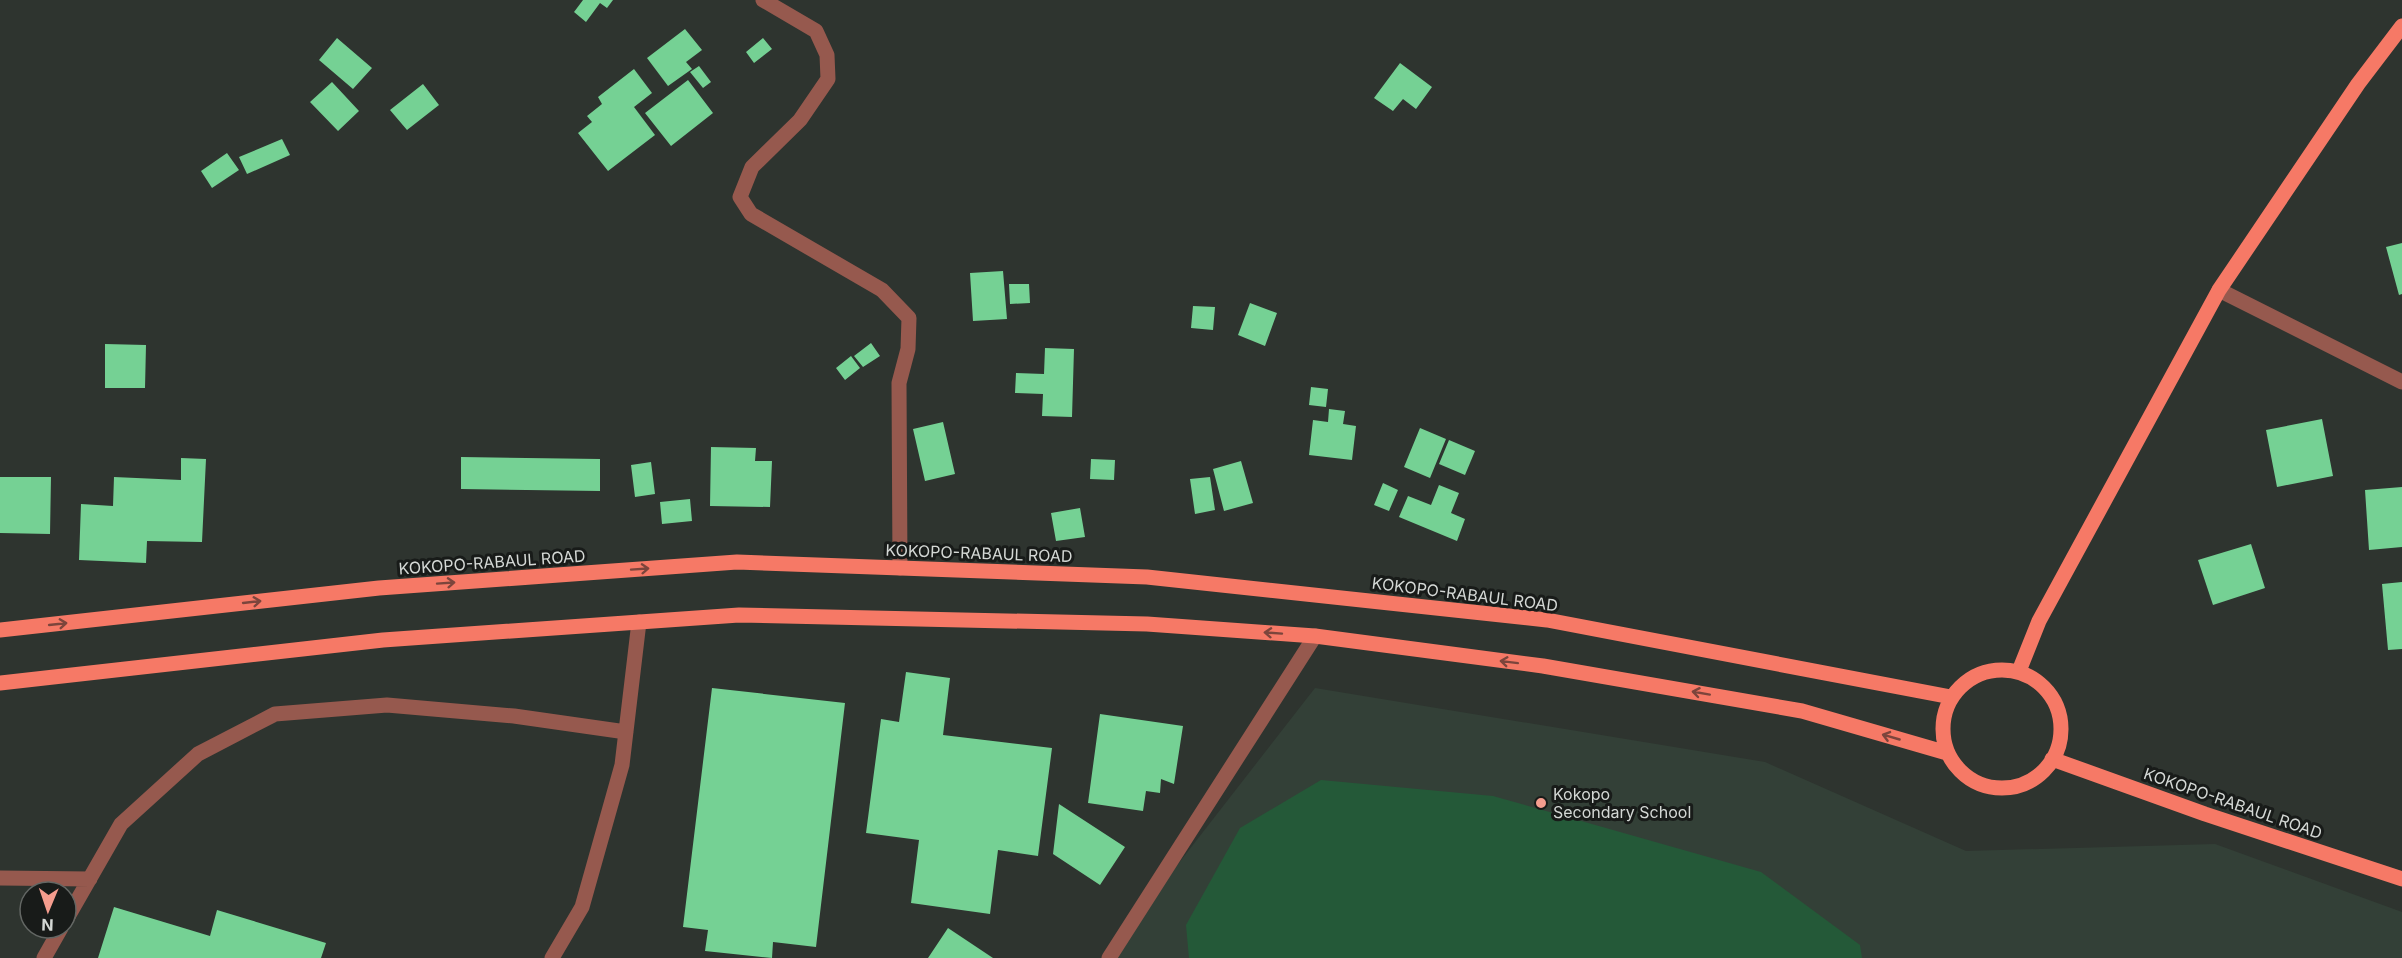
<svg xmlns="http://www.w3.org/2000/svg" width="2402" height="958" viewBox="0 0 2402 958" font-family="Inter,sans-serif">
<style>
.built{fill:#334037}
.green{fill:#245938}
.building{fill:#75d194}
.lines{fill:none;stroke-linecap:round;stroke-linejoin:round}
.lane{stroke:#96594e;stroke-width:15}
.street{stroke:#96594e;stroke-width:15}
.primary{stroke:#f67966;stroke-width:15}
.oneway{stroke:#7c453c}
.poi-dot{fill:#f59d8e;stroke:#181b19;stroke-width:2}
.labels{text-anchor:middle;stroke-width:6;stroke-linejoin:round;paint-order:stroke}
.street-label{font-size:16px;fill:#d4d8d5;stroke:#181b19}
.poi-label{font-size:16px;fill:#d4d8d5;stroke:#181b19;text-anchor:start}
</style>
<rect width="100%" height="100%" fill="#2e342f"/>
<path class="built" d="M1315,688L1765,762L1966,851L2215,844L2402,912V958H1105Z"/>
<path class="green" d="M1321,780L1493,796L1761,872L1860,945L1862,958H1189L1186,925L1240,828Z"/>
<path class="building" d="M583,0H613L607,8L600,3L586,22L574,12Z
M685,29L702,50L686,62L692,69L668,86L647,58Z
M337,38L372,68L353,89L319,60Z
M763,38L772,49L754,63L746,52Z
M1400,63L1432,87L1416,109L1403,99L1393,111L1374,98Z
M699,66L711,82L703,88L690,72Z
M634,69L652,93L634,107L655,135L608,171L578,133L592,122L587,116L602,104L598,97Z
M688,80L713,113L671,146L645,113Z
M332,82L359,111L338,131L310,102Z
M423,84L439,105L407,130L390,110Z
M282,139L290,155L247,174L239,157Z
M227,153L239,170L212,188L201,171Z
M2402,243V294L2399,295L2386,247Z
M1003,271L1007,319L973,321L970,273Z
M1009,284H1029L1030,303L1010,304Z
M1250,303L1277,313L1265,346L1238,335Z
M1193,306L1215,307L1213,330L1191,328Z
M871,343L880,356L863,367L854,356Z
M105,344L146,345L145,388H105Z
M1045,348L1074,349L1072,417L1042,416L1043,394L1015,393L1016,373L1044,374Z
M851,356L860,368L845,380L836,368Z
M1311,387L1328,389L1326,407L1309,405Z
M1329,409L1345,411L1343,424L1356,426L1352,460L1309,455L1313,420L1328,422Z
M2322,419L2333,476L2277,487L2266,430Z
M943,422L955,474L925,481L913,429Z
M1420,428L1446,439L1430,478L1404,467Z
M1449,440L1475,451L1465,475L1439,464Z
M711,447L756,448L755,461H772L770,507L710,506Z
M461,457L600,459V491L461,489Z
M181,458L206,459L202,542L147,541L146,563L79,560L81,504L113,506L114,477L181,480Z
M1091,459L1115,460L1114,480L1090,479Z
M1241,461L1253,503L1224,511L1213,469Z
M651,462L655,494L635,497L631,465Z
M0,477H51L50,534L0,533Z
M1210,477L1215,510L1195,514L1190,479Z
M1383,483L1398,490L1389,511L1374,505Z
M1439,485L1459,493L1451,513L1465,519L1457,541L1399,517L1408,496L1431,505Z
M2402,487V547L2369,550L2365,490Z
M690,499L692,521L662,524L660,502Z
M1080,508L1085,537L1056,541L1051,513Z
M2251,544L2265,588L2213,605L2198,560Z
M2402,582V649L2388,650L2382,584Z
M906,672L950,678L943,735L1052,748L1038,856L998,850L990,914L911,903L919,840L866,833L881,719L899,722Z
M712,688L845,703L816,947L773,942L772,958L705,951L708,930L683,927Z
M1100,714L1183,726L1174,784L1161,779L1160,793L1146,791L1143,811L1088,803Z
M1059,804L1125,847L1100,885L1053,854Z
M114,907L210,936L217,910L326,943L321,958H98Z
M948,928L993,958H928Z"/>
<g class="lines">
<path class="lane" d="M0,878L90,879
M66,920L121,824L198,754L275,714L387,705L514,716L626,732
M44,958L61,928
M552,958L582,907L622,765L639,622"/>
<path class="street" d="M763,0L816,31L827,55L828,79L800,120L752,167L740,197L751,214L882,290L909,318L908,349L899,383L900,568
M2219,290L2402,382
M1109,958L1315,636"/>
<path class="primary" d="M0,630L379,588L737,562L1147,577L1547,620L1951,697
M1943 729a59 59 0 1 1 118 0a59 59 0 1 1-118 0Z
M2019,671L2039,621L2219,290L2358,84L2402,26
M0,683L383,640L739,615L1147,624L1315,636L1543,666L1802,711L1947,753
M2052,759L2205,814L2402,879"/>
</g>
<defs><path id="oneway-shaft" d="M-6 0H5M1.5-3L5.5 0L1.5 3" fill="none" stroke-width="1.6" stroke-linecap="round" stroke-linejoin="round" transform="scale(1.5)"/></defs>
<g class="oneway">
<use href="#oneway-shaft" transform="translate(640 569) rotate(-4)"/>
<use href="#oneway-shaft" transform="translate(446 583) rotate(-4)"/>
<use href="#oneway-shaft" transform="translate(252 602) rotate(-6)"/>
<use href="#oneway-shaft" transform="translate(58 624) rotate(-6)"/>
<use href="#oneway-shaft" transform="translate(1273 633) rotate(-176)"/>
<use href="#oneway-shaft" transform="translate(1509 662) rotate(-173)"/>
<use href="#oneway-shaft" transform="translate(1701 693) rotate(-170)"/>
<use href="#oneway-shaft" transform="translate(1891 737) rotate(-164)"/>
</g>
<circle class="poi-dot" cx="1541" cy="803" r="6"/>
<g class="labels">
<g class="street-label">
<text transform="translate(979 553) rotate(2)" y="6">KOKOPO-RABAUL ROAD</text>
<text transform="translate(492 562) rotate(-4)" y="6">KOKOPO-RABAUL ROAD</text>
<text transform="translate(1465 594) rotate(7)" y="6">KOKOPO-RABAUL ROAD</text>
<text transform="translate(2233 803) rotate(19)" y="6">KOKOPO-RABAUL ROAD</text>
</g>
<g class="poi-label">
<text x="1553" y="800">Kokopo<tspan x="1553" dy="18">Secondary School</tspan></text>
</g>
</g>
<g transform="translate(48 910) rotate(182)"><circle r="28" fill="#181b19" stroke="#636764" stroke-width="1.5"/>
<path d="M0-4.5L10 22L0 15L-10 22Z" fill="#f59d8e"/>
<text y="-9" font-size="16" font-weight="bold" text-anchor="middle" fill="#d4d8d5">N</text>
</g>
</svg>
